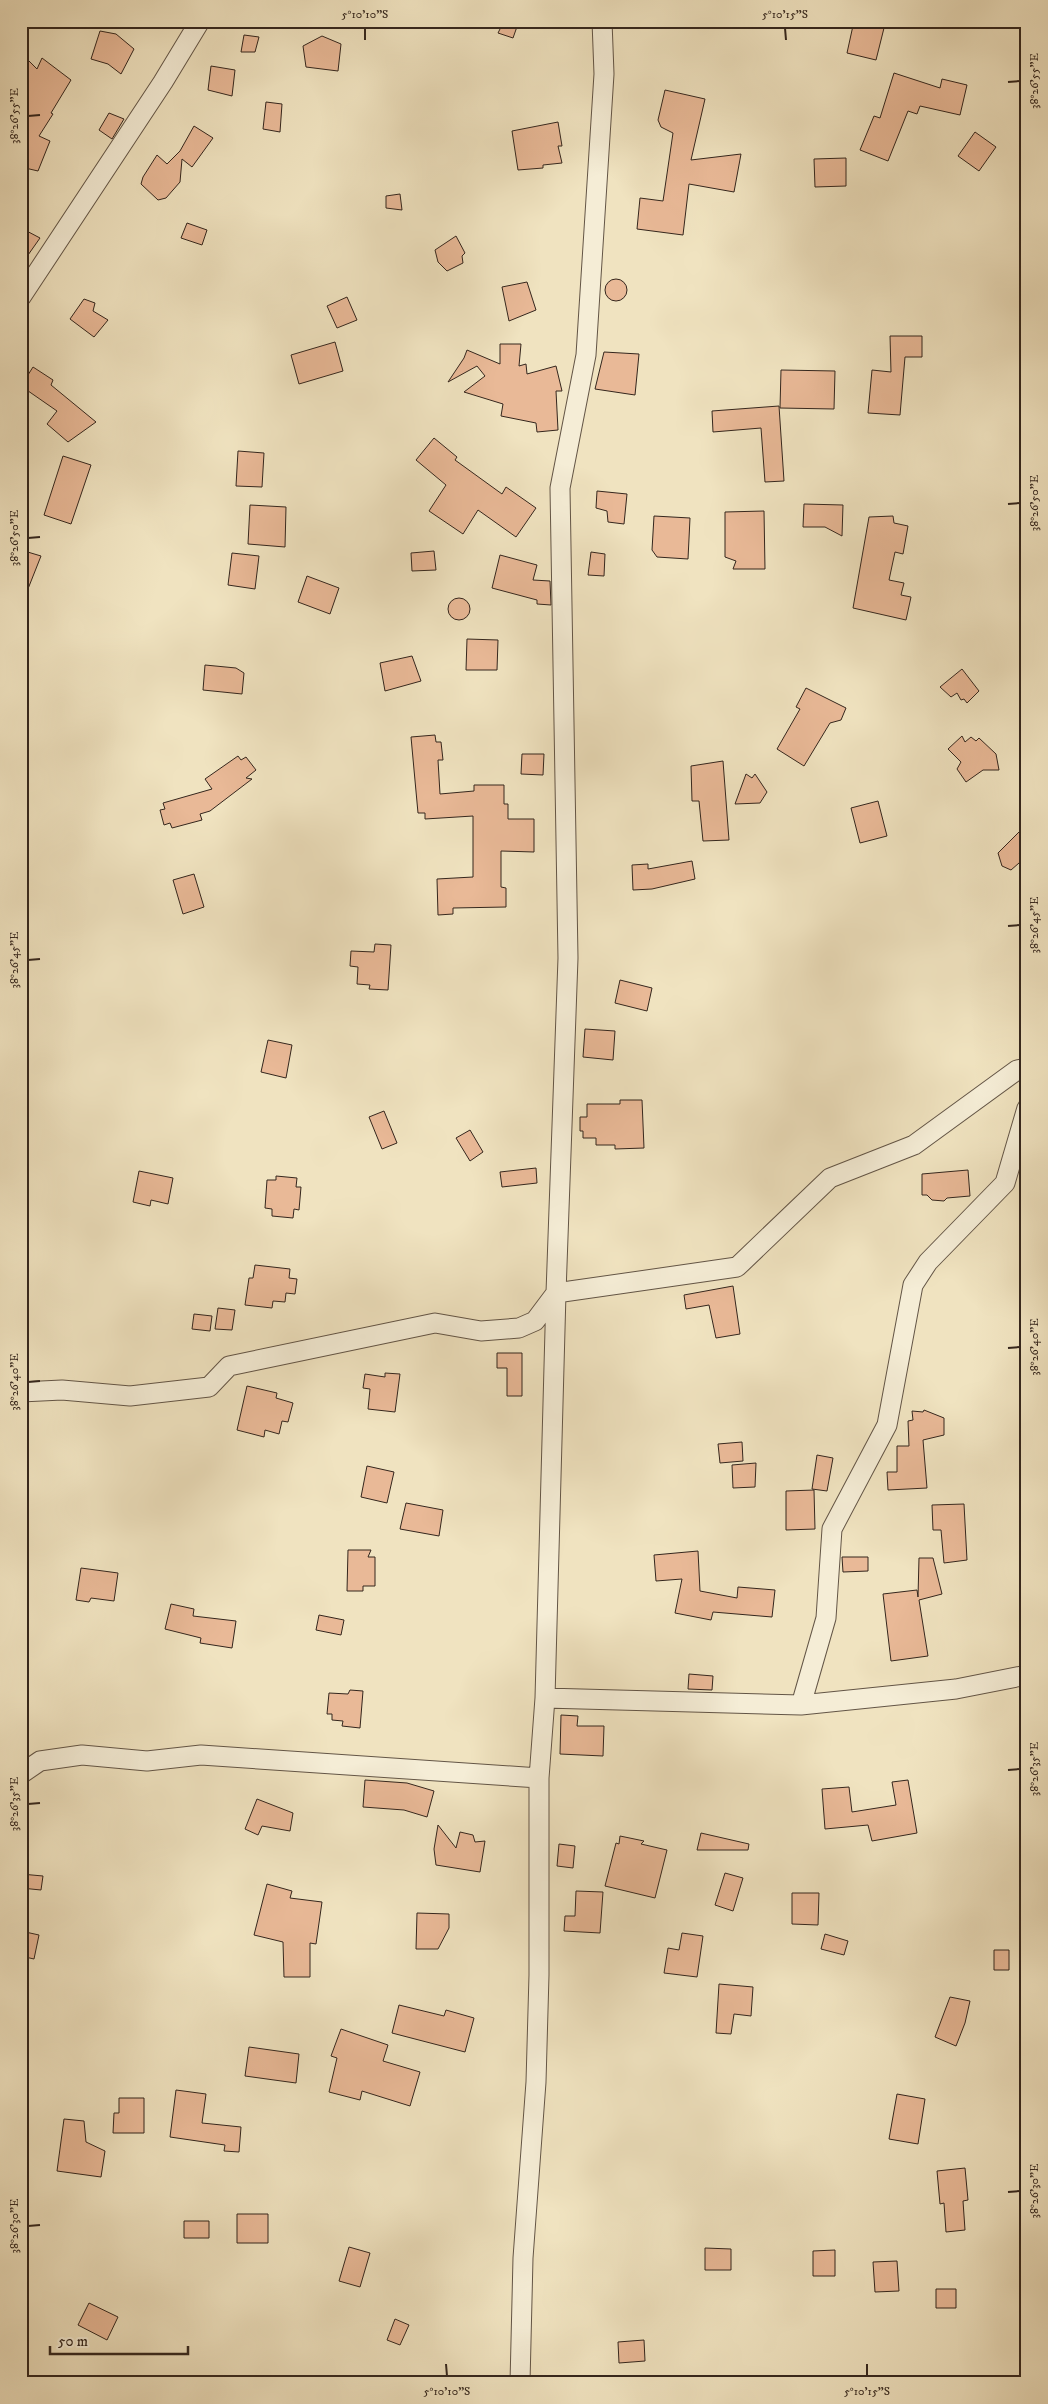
<svg xmlns="http://www.w3.org/2000/svg" width="1048" height="2404" viewBox="0 0 1048 2404" font-family="'IM FELL DW Pica',serif">
<style>
.building{fill:#e9b997;stroke:#34261d}
.lines{fill:none;stroke-linecap:round;stroke-linejoin:round}
.minor-casing{stroke:#635546;stroke-width:21}
.minor{stroke:#f5edd6;stroke-width:19}
.ticks{fill:none;stroke:#34261d;stroke-width:2}
.neatline{fill:none;stroke:#34261d;stroke-width:2}
.ticks-label{font-size:12px;text-anchor:middle;fill:#34261d}
</style>
<rect width="100%" height="100%" fill="#f0e3c0"/>
<filter id="stains"><feTurbulence type="fractalNoise" baseFrequency=".004" numOctaves="4"/><feColorMatrix values="0 0 0 0 .2 0 0 0 0 .09 0 0 0 0 .02 0 0 0 .5 -.17"/></filter>
<radialGradient id="worn" r=".72"><stop offset=".6" stop-color="#630" stop-opacity="0"/><stop offset="1" stop-color="#630" stop-opacity=".3"/></radialGradient>
<path class="building" d="M504,21H519L513,38L498,33Z
M854,21L884,28L876,60L847,53Z
M100,31L116,34L134,49L121,74L108,64L91,59Z
M244,35L259,37L255,52H241Z
M322,36L341,44L338,71L306,67L303,46Z
M21,53L37,69L42,58L71,80L51,113L53,114L39,136L50,141L38,171L21,167L28,148L21,143Z
M211,66L235,70L232,96L208,90Z
M894,73L940,88L942,79L967,85L960,115L920,106L917,114L908,111L888,161L860,150L874,116L880,118Z
M665,90L705,99L691,160L741,154L734,192L689,184L683,235L637,229L640,198L663,201L673,133L661,127L658,120Z
M266,102L282,104L280,132L263,129Z
M109,113L124,119L112,139L99,130Z
M558,122L562,146H558L562,163L543,165V168L518,170L512,131Z
M194,126L213,138L192,167L182,159L180,182L166,198L158,200L141,184L143,177L157,155L167,164L180,151Z
M975,132L996,147L979,171L958,156Z
M846,158V186L815,187L814,159Z
M400,194L402,210L386,208V196Z
M187,223L207,230L202,245L181,238Z
M21,228L40,238L21,265Z
M456,236L465,253L462,256L463,263L447,271L438,262L435,250Z
M605 290a11 11 0 1 1 22 0a11 11 0 1 1-22 0Z
M527,282L536,310L509,321L502,287Z
M347,297L357,320L337,328L327,306Z
M84,299L95,303L93,311L108,320L94,337L70,319Z
M890,336H922V357H905L900,415L868,413L872,370L891,372Z
M335,342L343,371L299,384L291,355Z
M500,344H521L519,366L526,364L527,374L556,366L562,391H556L558,430L537,432L536,423L501,416L503,404L464,392L485,376L477,366L448,382L464,358L467,350L500,364Z
M604,352L639,354L635,395L595,389Z
M33,367L53,380L51,385L96,422L68,442L47,424L57,411L21,386Z
M781,370L835,371L834,409L780,408Z
M779,406L784,481L765,482L761,428L713,432L712,411Z
M434,438L457,457L455,460L502,494L506,487L536,508L516,537L478,510L463,534L429,511L446,485L416,460Z
M238,451L264,453L262,487L236,486Z
M63,456L91,465L71,524L44,515Z
M597,491L627,494L624,524L608,522L607,511L596,508Z
M804,504L843,505L842,536L825,527H803Z
M250,505L286,507L285,547L248,544Z
M764,511L765,569H733L736,561L725,557V512Z
M654,516L690,518L688,559L657,557L652,550Z
M893,516L894,523L908,526L903,554L895,552L889,580L904,583L901,595L911,597L906,620L853,608L869,517Z
M21,550L41,556L22,604H21Z
M434,551L436,570L412,571L411,553Z
M591,552L605,554L604,576L588,575Z
M232,553L259,556L255,589L228,585Z
M500,555L537,565L533,580L550,581L551,605L537,604V600L492,588Z
M307,576L339,588L330,614L298,602Z
M448 609a11 11 0 1 1 22 0a11 11 0 1 1-22 0Z
M467,639L498,640L497,670H466Z
M412,656L421,681L385,691L380,663Z
M205,665L236,668L244,673L242,694L203,690Z
M962,669L979,691L967,703L964,699L961,700L957,693L951,697L940,687Z
M806,688L846,708L841,720L830,723L804,766L777,749L800,709L796,707Z
M435,735L436,742H441L443,760H438L440,794L474,791V785H504V804H508V819H534V852L501,851V887L506,888V907L453,908V914L438,915L437,879L473,877V816L425,819V813H418L411,737Z
M962,736L965,742L971,737L976,741L979,738L996,754L999,770H983L966,782L957,769L961,762L948,749Z
M522,754H544L543,775L521,774Z
M238,756L241,760L246,757L256,770L246,778L252,779L210,811L200,814L202,820L172,828L170,823L164,825L160,810L165,809L163,803L212,789L205,779Z
M723,761L729,840L703,841L699,801H692L691,766Z
M746,774L752,778L755,774L767,792L760,803L735,804Z
M878,801L887,836L860,843L851,808Z
M1027,824V856L1011,870L1002,866L998,853Z
M692,861L695,879L652,889L633,890L632,865L648,864V869Z
M194,874L204,907L183,914L173,880Z
M375,944L391,945L388,990L369,989L370,985L357,984L358,967L350,966L351,951L374,952Z
M620,980L652,988L647,1011L615,1003Z
M585,1029L615,1031L613,1060L583,1057Z
M268,1040L292,1045L286,1078L261,1072Z
M620,1100H642L644,1148L615,1149V1145H596V1138H583V1131H580V1117H587V1104H620Z
M384,1111L397,1143L382,1149L369,1117Z
M470,1130L483,1152L470,1161L456,1138Z
M536,1168L537,1183L502,1187L500,1172Z
M968,1170L970,1196L947,1198L944,1201L932,1200L927,1195H922V1174Z
M139,1171L173,1178L168,1204L151,1200L150,1206L133,1202Z
M276,1176L297,1178L296,1187H301L299,1210L294,1209L293,1218L272,1216V1209L265,1208L267,1180H276Z
M255,1265L290,1269L289,1278L297,1279L295,1294L286,1293L285,1302L273,1301L272,1308L245,1305L249,1278H253Z
M733,1286L740,1334L716,1338L709,1305L686,1309L684,1295Z
M218,1308L235,1310L232,1330L215,1329Z
M194,1314L212,1316L210,1331L192,1329Z
M497,1353H522V1396H507V1368H497Z
M385,1373L400,1374L395,1412L368,1409L370,1389L363,1388L365,1374L385,1377Z
M247,1386L277,1393L276,1398L293,1403L288,1422L282,1421L279,1434L265,1430L264,1437L237,1430Z
M924,1410L944,1418V1435L923,1440L927,1488L888,1490L887,1472H897V1446H909L908,1421L913,1420L912,1411L923,1412Z
M742,1442L743,1461L720,1463L718,1444Z
M817,1455L833,1458L827,1491L812,1489Z
M756,1463L755,1487L733,1488L732,1465Z
M367,1466L394,1472L387,1503L361,1497Z
M814,1490L815,1529L786,1530V1491Z
M406,1503L443,1510L439,1536L400,1529Z
M964,1504L967,1560L944,1563L941,1530H933L932,1505Z
M348,1550H371L368,1557H375V1586H363V1591H347Z
M698,1551L700,1591L737,1598L738,1587L775,1590L772,1617L713,1612L711,1620L675,1613L682,1579L656,1581L654,1555Z
M842,1557H868V1571L843,1572Z
M919,1558H933L942,1594L919,1600L928,1656L891,1661L883,1594L917,1590L918,1597Z
M81,1568L118,1573L114,1601L91,1598L89,1602L76,1600Z
M171,1604L194,1609L193,1616L236,1621L232,1648L200,1643L201,1638L165,1629Z
M319,1615L344,1620L341,1635L316,1630Z
M689,1674L713,1676L712,1690L688,1689Z
M350,1690L363,1691L360,1728L342,1726L343,1721L332,1720V1714H327L329,1693L348,1694Z
M561,1715L578,1716L577,1726H604L603,1756L560,1754Z
M365,1780L407,1783L434,1791L427,1817L404,1810L363,1807Z
M908,1780L917,1833L872,1841L868,1825L825,1829L822,1789L849,1787L852,1812L896,1805L892,1782Z
M257,1799L293,1813L290,1831L262,1826L258,1835L245,1829Z
M438,1825L456,1848L460,1832L473,1835L475,1842L485,1841L480,1872L436,1865L434,1849Z
M701,1833L749,1844L748,1850H697Z
M620,1836L644,1841L641,1844L667,1850L655,1898L605,1886L616,1843L619,1844Z
M559,1844L575,1846L573,1868L557,1866Z
M725,1873L743,1878L733,1911L715,1905Z
M21,1874L43,1876L41,1890L21,1888Z
M267,1884L292,1891L290,1898L322,1902L316,1944L310,1943V1977H284L283,1942L254,1935Z
M576,1891L603,1892L600,1933L564,1931L565,1916H575Z
M792,1893H819L818,1925L792,1924Z
M417,1913L449,1914V1928L438,1949H416Z
M21,1931L39,1935L34,1959L21,1956Z
M682,1933L703,1936L697,1977L664,1973L668,1948L679,1950Z
M825,1934L848,1941L844,1955L821,1949Z
M994,1950H1009V1970H994Z
M719,1984L753,1987L751,2016L734,2014L731,2034L716,2033Z
M950,1997L970,2001L965,2023L956,2046L935,2037Z
M399,2005L444,2016L446,2010L474,2018L465,2052L392,2033Z
M341,2029L388,2045L383,2061L420,2072L410,2106L362,2091L360,2100L329,2092L337,2058L331,2056Z
M249,2047L299,2054L296,2083L245,2076Z
M176,2090L206,2094L202,2123L241,2127L239,2152L224,2151L225,2145L170,2137Z
M897,2094L925,2099L918,2144L889,2139Z
M119,2098H144V2133H113L114,2113H119Z
M64,2119L84,2121L86,2142L105,2151L101,2177L57,2171Z
M965,2168L968,2200L963,2201L965,2230L946,2232L944,2203L940,2204L937,2171Z
M237,2214H268V2243H237Z
M184,2221H209V2238H184Z
M349,2247L370,2253L360,2287L339,2281Z
M705,2248L731,2249V2270H705Z
M835,2250V2276H813V2251Z
M897,2261L899,2291L875,2292L873,2262Z
M936,2289H956V2308H936Z
M89,2303L118,2317L107,2340L78,2325Z
M395,2319L409,2325L400,2345L387,2340Z
M644,2340L645,2361L619,2363L618,2342Z"/>
<g class="lines">
<defs>
<path id="minor" d="M21,297L163,82L200,21
M21,1392L62,1390L130,1396L209,1387L229,1366L253,1361L435,1323L481,1331L519,1328L535,1321L556,1293L737,1267L830,1178L914,1145L1017,1070L1027,1068
M545,1698L801,1705L826,1618L832,1529L887,1425L913,1285L928,1262L1005,1183L1027,1108
M801,1705L956,1689L1027,1675
M21,1774L40,1761L82,1755L147,1761L201,1755L539,1778
M520,2383L523,2258L536,2082L539,1975V1778L545,1698L556,1293L568,958L560,488L586,355L604,74L602,21"/>
</defs>
<use href="#minor" class="minor-casing"/>
<use href="#minor" class="minor"/>
</g>
<path class="ticks" d="M365,28V40M785,28L786,40M1008,82L1020,81M28,116L40,115M1008,504L1020,503M28,538L40,537M1008,926L1020,925M28,960L40,959M1008,1348L1020,1347M28,1382L40,1381M1008,1770L1020,1769M28,1804L40,1803M1008,2192L1020,2191M28,2226L40,2225M446,2364L447,2376M867,2364V2376"/>
<rect width="1048" height="2404" fill="none" stroke="#f0e3c0" stroke-width="55"/>
<path d="M50 2346v8h138v-8" fill="none" stroke="#34261d" stroke-width="2.5"/>
<text x="58" y="2346" font-size="15" fill="#34261d" stroke="#f5edd6" stroke-width="4" paint-order="stroke">50 m</text>
<rect x="28" y="28" width="992" height="2348" class="neatline"/>
<g class="ticks-label">
<text x="365" y="18">5°10'10"S</text>
<text x="785" y="18">5°10'15"S</text>
<text transform="translate(1034 81) rotate(-90)" y="4">38°26'55"E</text>
<text transform="translate(14 116) rotate(-90)" y="4">38°26'55"E</text>
<text transform="translate(1034 503) rotate(-90)" y="4">38°26'50"E</text>
<text transform="translate(14 538) rotate(-90)" y="4">38°26'50"E</text>
<text transform="translate(1034 925) rotate(-90)" y="4">38°26'45"E</text>
<text transform="translate(14 960) rotate(-90)" y="4">38°26'45"E</text>
<text transform="translate(1034 1347) rotate(-90)" y="4">38°26'40"E</text>
<text transform="translate(14 1382) rotate(-90)" y="4">38°26'40"E</text>
<text transform="translate(1034 1769) rotate(-90)" y="4">38°26'35"E</text>
<text transform="translate(14 1804) rotate(-90)" y="4">38°26'35"E</text>
<text transform="translate(1034 2191) rotate(-90)" y="4">38°26'30"E</text>
<text transform="translate(14 2226) rotate(-90)" y="4">38°26'30"E</text>
<text x="447" y="2395">5°10'10"S</text>
<text x="867" y="2395">5°10'15"S</text>
</g>
<rect width="100%" height="100%" filter="url(#stains)"/>
<rect width="100%" height="100%" fill="url(#worn)"/>
</svg>
